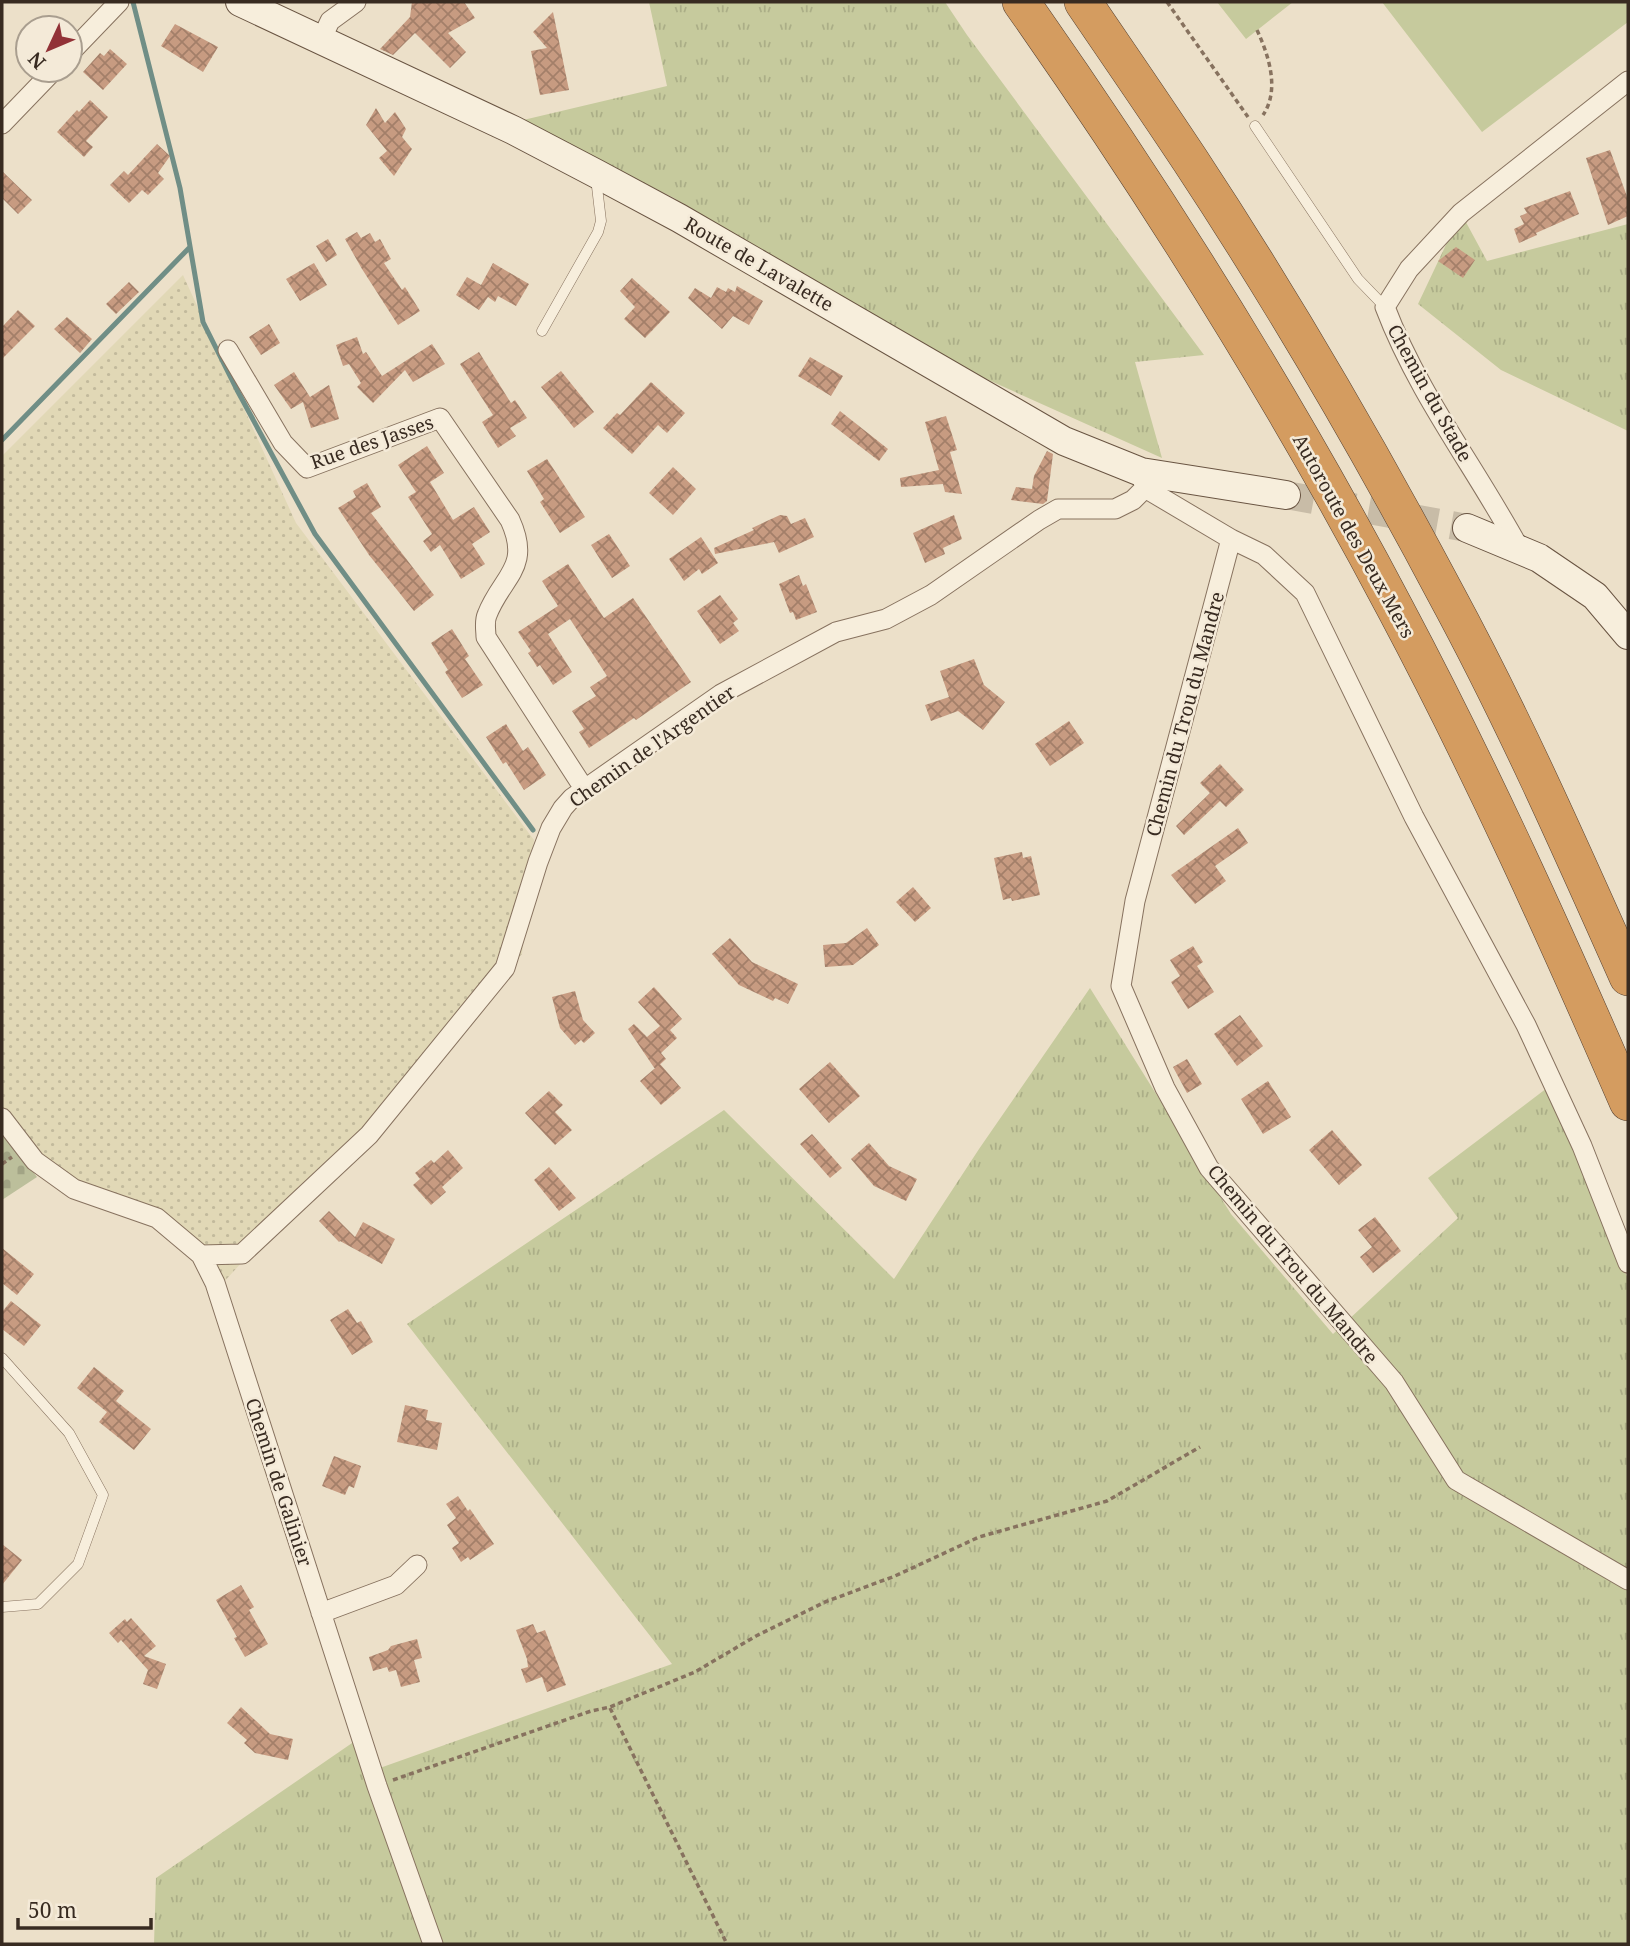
<svg xmlns="http://www.w3.org/2000/svg" width="1630" height="1946" viewBox="0 0 1630 1946" font-family="'Noto Serif',serif">
<style>
.farmland{fill:url(#farmland-dots)}
.grass{fill:url(#grass-tufts)}
.cemetery{fill:url(#cemetery-stones)}
.pitch{fill:#c6ca9d}
.lines{fill:none;stroke-linecap:round;stroke-linejoin:round}
.stream{stroke:#708e86;stroke-width:5}
.building{fill:url(#building-cross-hatch)}
.secondary-tunnel{stroke:#c8bca7;stroke-width:28;stroke-dasharray:28 14;stroke-linecap:butt}
.service-casing{stroke:#87725f;stroke-width:11}
.minor-casing{stroke:#87725f;stroke-width:21}
.secondary-casing{stroke:#695442;stroke-width:30}
.motorway-casing{stroke:#554132;stroke-width:38}
.path{stroke:#87725f;stroke-width:3.5;stroke-dasharray:5 3.5;stroke-linecap:butt}
.service{stroke:#f7eedc;stroke-width:10}
.minor{stroke:#f7eedc;stroke-width:19}
.secondary{stroke:#f7eedc;stroke-width:28}
.motorway{stroke:#d49c60;stroke-width:37}
.labels{text-anchor:middle;stroke-width:5;stroke-linejoin:round;paint-order:stroke}
.street-label{font-size:19px;fill:#382b21;stroke:#f4ead8}
</style>
<defs>
<pattern id="farmland-dots" width="8" height="8" patternUnits="userSpaceOnUse" patternTransform="scale(1.75)"><rect width="8" height="8" fill="#e1d8b6"/><path d="M2 2h.1M6 6h.1" fill="none" stroke="#c2ba9c" stroke-width="1.8" stroke-linecap="round"/></pattern>
<pattern id="grass-tufts" width="24" height="20" patternUnits="userSpaceOnUse" patternTransform="scale(1.75)"><rect width="24" height="20" fill="#c6ca9d"/><path d="M3 7l-1-3M5 7V3M7 7l1-3M15 17l-1-3M17 17v-4M19 17l1-3" fill="none" stroke="#abae87"/></pattern>
<pattern id="cemetery-stones" width="16" height="16" patternUnits="userSpaceOnUse" patternTransform="scale(1.75)"><rect width="16" height="16" fill="#bcbf9b"/><path d="M2 7V4a2 2 0 0 1 4 0v3zM10 15v-3a2 2 0 0 1 4 0v3z" fill="#a2a485"/></pattern>
<pattern id="building-cross-hatch" width="8" height="8" patternUnits="userSpaceOnUse" patternTransform="scale(1.75)"><rect width="8" height="8" fill="#c79b81"/><path d="M0 0l8 8M0 8l8-8" fill="none" stroke="#a37f69"/></pattern>
</defs>
<rect width="100%" height="100%" fill="#ece0c9"/>
<path class="farmland" d="M183,275L296,523L534,840L522,954L223,1283L149,1208L68,1183L2,1110V456Z"/>
<path class="grass" d="M649,2H945L967,35L1204,355L1135,362L1162,458L984,378L785,269L674,198L519,121L667,86Z
M1461,213L1487,261L1628,224V431L1501,370L1418,304Z
M1090,988L1231,1214L1333,1334L1458,1218L1428,1178L1547,1088L1628,1279V1944H154L156,1878L355,1741L377,1769L672,1664L407,1324L724,1110L894,1279L979,1149Z"/>
<path class="cemetery" d="M2,1130L37,1177L2,1200Z"/>
<path class="pitch" d="M1217,2H1293L1246,39Z
M1382,2H1628V22L1482,132Z"/>
<g class="lines">
<path class="stream" d="M133,2L180,188L203,322L237,390L315,534L533,830
M2,440L190,247"/>
</g>
<path class="building" d="M412,2H464L475,18L448,33L466,52L450,68L415,33L393,55L380,49L410,17Z
M553,12L569,90L540,95L531,51L547,48L533,32Z
M175,24L218,47L203,72L161,46Z
M110,49L127,64L103,90L83,72L100,53L104,56Z
M90,100L108,117L86,141L93,147L84,157L57,132L77,110L79,112Z
M376,108L385,123L395,112L406,129L402,137L412,149L394,176L379,158L387,151L366,125Z
M157,144L170,156L158,173L164,179L148,195L142,190L129,203L110,185L124,171L128,175Z
M1610,150L1628,199V216L1608,225L1586,158Z
M2,171L32,200L18,214L2,198Z
M1570,191L1579,214L1536,233L1537,235L1519,243L1514,229L1524,224L1520,216L1527,213L1524,208Z
M357,232L361,238L370,233L375,242L380,239L391,259L384,263L402,290L405,287L420,311L398,325L362,269L345,239Z
M328,239L337,255L326,262L316,246Z
M1456,247L1475,260L1463,278L1438,261Z
M314,263L327,285L300,301L286,279Z
M493,263L529,284L516,306L498,296L495,302L488,297L479,310L456,295L467,277L481,285Z
M632,278L670,312L645,338L624,319L635,307L620,291Z
M129,282L139,292L116,314L106,304Z
M737,286L763,301L749,325L733,316L722,329L688,298L695,288L711,298L717,287L726,292L728,288L735,292Z
M18,310L35,326L2,359V327Z
M67,317L92,339L80,353L54,329Z
M269,324L280,343L261,355L249,337Z
M357,337L363,354L366,352L382,376L432,344L445,364L413,382L405,370L373,403L357,387L361,383L349,364L343,366L336,345Z
M479,352L511,403L515,400L527,418L510,428L516,436L498,448L482,422L493,415L460,364Z
M810,357L843,376L831,396L798,376Z
M561,371L594,412L574,428L541,387Z
M294,372L310,397L329,385L339,419L311,428L303,402L291,409L274,385Z
M651,382L685,413L667,433L658,425L632,454L603,428L617,413L620,415Z
M840,411L888,449L879,461L831,424Z
M946,416L957,450L950,452L962,494L945,492L943,484L901,487L900,478L939,470L925,422Z
M427,446L444,473L430,482L453,520L474,507L490,532L472,544L485,564L461,579L440,545L431,552L423,541L432,534L408,497L416,492L398,465Z
M1047,451L1053,454L1047,501L1043,504L1011,500L1016,487L1032,489L1034,476Z
M547,459L585,517L560,533L540,502L544,499L527,471Z
M673,467L696,489L673,515L649,493Z
M367,483L381,507L371,513L434,595L414,611L369,555L338,508L356,497L353,491Z
M780,515L787,516L791,524L805,518L814,537L779,553L774,542L715,554L714,548L754,530L752,528Z
M954,515L962,539L943,548L945,554L925,563L913,533Z
M609,534L630,566L612,578L591,545Z
M701,537L718,563L702,574L699,569L684,581L669,559Z
M568,564L604,618L633,598L691,682L636,720L634,718L589,748L579,732L584,729L572,711L596,696L590,687L607,676L570,619L548,634L572,672L553,685L540,665L537,667L533,660L528,653L531,651L518,632L558,606L542,581Z
M799,575L803,586L806,584L817,612L796,620L793,612L790,613L779,584Z
M720,595L738,619L733,623L739,631L720,644L697,611Z
M452,629L469,656L465,659L483,685L462,698L445,672L448,670L431,643Z
M974,659L984,685L1005,702L983,730L958,711L931,721L925,705L949,697L940,671Z
M1069,721L1084,743L1050,766L1035,744Z
M506,724L523,751L528,747L546,775L524,790L506,762L503,764L486,737Z
M1220,764L1244,790L1226,807L1220,801L1184,835L1176,826L1210,793L1200,783Z
M1238,828L1248,843L1215,866L1226,881L1195,904L1171,875Z
M1022,852L1023,858L1031,856L1040,895L1012,901L1011,898L1003,900L994,858Z
M913,887L931,908L915,922L896,902Z
M867,928L879,945L853,965L825,967L823,945L846,943Z
M730,938L752,962L798,984L788,1004L775,998L773,1001L739,985L712,954Z
M1193,946L1203,962L1197,966L1214,992L1188,1009L1171,982L1180,976L1170,960Z
M654,987L682,1019L670,1030L677,1038L661,1053L666,1059L655,1069L628,1029L634,1024L647,1037L660,1026L638,1002Z
M575,991L583,1020L595,1033L584,1043L581,1040L575,1045L560,1028L552,997Z
M1240,1015L1263,1046L1237,1066L1214,1034Z
M1187,1059L1202,1084L1187,1093L1173,1067Z
M830,1062L860,1096L829,1123L799,1089Z
M660,1064L681,1088L661,1105L640,1081Z
M1268,1081L1291,1117L1263,1134L1241,1099Z
M549,1091L563,1105L555,1112L572,1130L555,1145L525,1113Z
M1332,1130L1362,1165L1339,1185L1309,1150Z
M812,1134L842,1168L830,1178L800,1144Z
M869,1143L889,1166L917,1179L906,1201L874,1186L851,1159Z
M448,1150L463,1168L442,1187L446,1192L431,1205L413,1185L420,1179L415,1173L431,1160L434,1163Z
M549,1167L576,1198L559,1211L534,1180Z
M329,1211L355,1237L363,1222L395,1239L382,1264L340,1241L339,1242L319,1221Z
M1375,1217L1401,1251L1373,1273L1360,1257L1372,1247L1358,1230Z
M2,1248L34,1274L17,1295L2,1283Z
M11,1301L41,1325L24,1346L2,1329V1312Z
M348,1309L357,1323L361,1321L373,1342L352,1355L330,1320Z
M94,1367L124,1391L116,1401L151,1429L134,1450L99,1422L107,1412L77,1388Z
M405,1405L428,1410L426,1420L442,1423L437,1450L397,1442Z
M334,1456L361,1466L354,1488L349,1486L345,1495L322,1486Z
M458,1496L468,1511L470,1509L494,1544L470,1560L468,1557L461,1562L452,1548L459,1543L447,1525L456,1518L446,1504Z
M2,1544L22,1560L2,1585Z
M241,1585L254,1607L249,1610L268,1644L245,1657L234,1638L237,1637L216,1600Z
M131,1618L156,1646L144,1656L166,1664L157,1689L143,1684L148,1670L121,1640L118,1643L109,1633L125,1619L127,1622Z
M533,1624L537,1633L545,1630L566,1685L547,1692L542,1677L526,1683L521,1669L528,1667L527,1659L516,1630Z
M417,1639L422,1658L414,1660L420,1682L401,1687L396,1670L389,1672L387,1667L373,1671L369,1657L388,1650L391,1646Z
M241,1707L270,1734L293,1739L288,1760L255,1753L244,1743L247,1740L227,1723Z"/>
<g class="lines">
<path class="secondary-tunnel" d="M1286,495L1467,528"/>
<defs>
<path id="service" d="M1255,126L1358,279L1385,307
M542,331L598,232L601,221L596,178
M2,1358L69,1433L103,1495L78,1564L38,1604L2,1607"/>
<path id="minor" d="M321,40L330,21L356,2
M70,53L119,2
M2,124L54,70
M228,350L283,443L307,468L440,418L510,520C532,568 502,576 487,615C484,622 486,630 486,637L585,790
M1145,488L1231,539L1135,901L1121,986L1165,1088L1209,1168L1394,1382L1456,1480L1628,1580
M1231,539L1264,555L1305,593L1414,817L1526,1025L1582,1146L1628,1263
M1519,548C1475,467 1418,394 1385,307L1409,269L1461,213L1628,81
M2,1118L35,1161L74,1189L157,1218L201,1255L215,1283L377,1786L433,1944
M201,1255L242,1254L369,1135L505,968L538,862L551,828L563,808L572,798L721,694L836,632L886,619L931,595L1039,520L1058,509H1115L1133,500L1145,488L1142,478
M321,1613L396,1585L417,1565"/>
<path id="secondary" d="M240,2L513,130L597,174L679,218L1064,441L1141,472L1286,495
M1467,528L1539,558L1595,596L1628,635"/>
<path id="motorway" d="M1021,2C1158,197 1285,399 1396,610C1481,770 1556,936 1628,1102
M1083,2C1119,55 1155,107 1190,160C1283,301 1368,447 1447,596C1514,720 1571,849 1628,977"/>
</defs>
<use href="#service" class="service-casing"/>
<use href="#minor" class="minor-casing"/>
<use href="#secondary" class="secondary-casing"/>
<use href="#motorway" class="motorway-casing"/>
<path class="path" d="M1167,2L1248,117
M1257,30C1269,56 1280,90 1263,115
M2,1164L12,1157
M610,1708L727,1944
M393,1780L591,1711L610,1707L695,1672L756,1636L825,1602L895,1576L979,1537L1107,1501L1200,1447"/>
<use href="#service" class="service"/>
<use href="#minor" class="minor"/>
<use href="#secondary" class="secondary"/>
<use href="#motorway" class="motorway"/>
</g>
<g class="labels">
<g class="street-label">
<text transform="translate(759 264) rotate(30)" y="7">Route de Lavalette</text>
<text transform="translate(1430 393) rotate(61)" y="7">Chemin du Stade</text>
<text transform="translate(372 442) rotate(-19)" y="7">Rue des Jasses</text>
<text transform="translate(1354 536) rotate(61)" y="7">Autoroute des Deux Mers</text>
<text transform="translate(1185 714) rotate(-75)" y="7">Chemin du Trou du Mandre</text>
<text transform="translate(652 746) rotate(-35)" y="7">Chemin de l'Argentier</text>
<text transform="translate(1293 1264) rotate(50)" y="7">Chemin du Trou du Mandre</text>
<text transform="translate(279 1482) rotate(72)" y="7">Chemin de Galinier</text>
</g>
</g>
<rect width="1630" height="1946" fill="none" stroke="#382b21" stroke-width="7"/>
<g transform="translate(49 49) rotate(226)"><circle r="33" fill="#f4ead8" stroke="#a99e8f" stroke-width="2"/>
<path d="M0-5L12 26L0 18L-12 26Z" fill="#923237"/>
<text y="-10" font-size="19" font-weight="bold" text-anchor="middle" fill="#382b21">N</text>
</g>
<path d="M18 1918v10h133v-10" fill="none" stroke="#382b21" stroke-width="3.5"/>
<text x="28" y="1918" font-size="21" fill="#382b21" stroke="#f4ead8" stroke-width="5" paint-order="stroke">50 m</text>
</svg>
